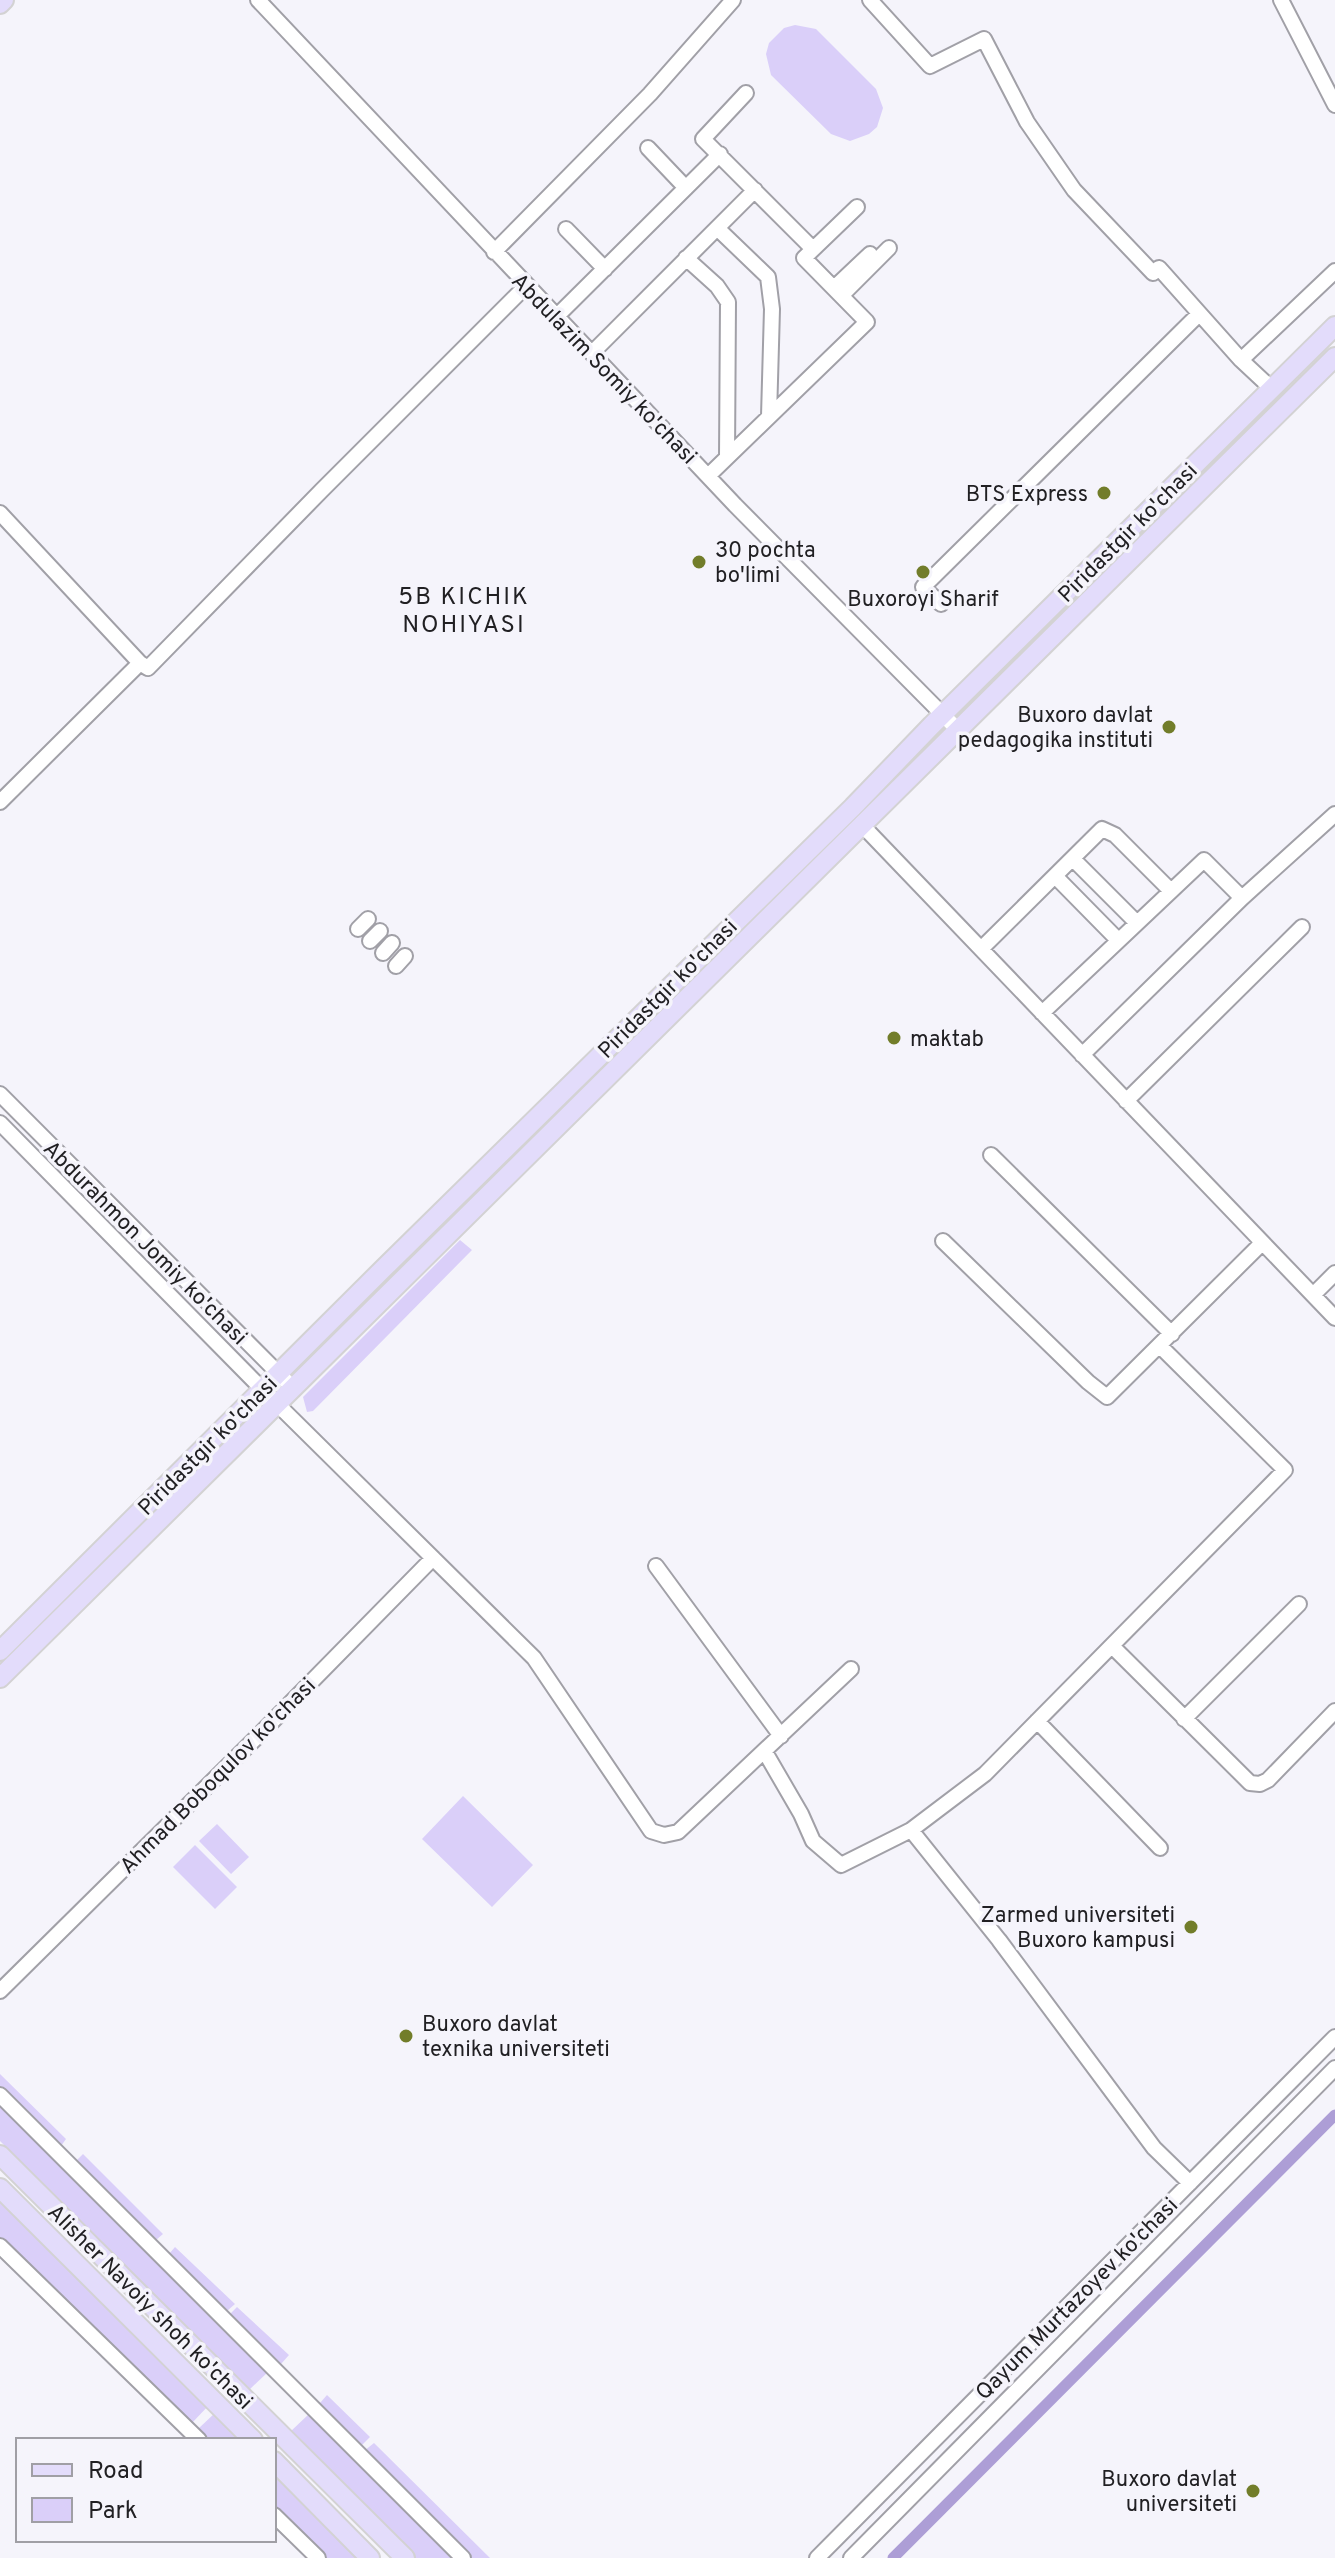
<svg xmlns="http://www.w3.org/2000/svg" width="1335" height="2558" viewBox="0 0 1335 2558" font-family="Overpass,sans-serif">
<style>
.green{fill:#dacff9}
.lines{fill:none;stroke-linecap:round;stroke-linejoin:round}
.canal{stroke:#ad9ed6;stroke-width:11}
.minor-casing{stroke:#a1a0a7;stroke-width:18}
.major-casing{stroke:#d3d2d3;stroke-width:22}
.minor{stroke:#fff;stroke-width:14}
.major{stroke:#e3dcfb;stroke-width:18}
.poi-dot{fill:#727d2a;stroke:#f5f4fb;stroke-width:3}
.labels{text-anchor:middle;stroke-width:7;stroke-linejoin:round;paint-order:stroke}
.street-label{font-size:22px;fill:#212023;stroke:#f5f4fb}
.poi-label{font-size:22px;fill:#212023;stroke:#f5f4fb;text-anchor:end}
.neighbourhood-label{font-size:24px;letter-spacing:2px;fill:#212023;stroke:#f5f4fb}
</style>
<rect width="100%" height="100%" fill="#f5f4fb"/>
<path class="green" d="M795,25L816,29L876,89L883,108L877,127L869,134L850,141L831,134L771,75L766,54L769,43L784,28Z
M460,1240L472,1250L313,1411L307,1412L303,1397Z
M463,1796L533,1865L492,1907L422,1839Z
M217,1824L249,1857L231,1874L199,1841Z
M195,1845L237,1887L215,1909L173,1867Z
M0,2074L66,2139L61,2146L0,2086Z
M0,2101L268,2372L249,2390L0,2141Z
M83,2154L163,2234L156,2240L76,2161Z
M0,2198L210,2404L191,2424L0,2239Z
M175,2247L235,2304L227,2311L169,2254Z
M237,2307L289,2355L281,2364L232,2318L231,2313Z
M327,2395L370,2437L362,2445L320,2403Z
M216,2412L244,2440H209L198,2429Z
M310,2413L455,2558H415L290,2432Z
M374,2443L490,2558H472L364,2451Z
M274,2470L362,2558H326L274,2506Z"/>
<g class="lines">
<path class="canal" d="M893,2558L1335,2115"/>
<defs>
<path id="minor" d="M258,0L735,505L958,730
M870,0L930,66L984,39L1027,122L1074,190L1153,273L1159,268L1241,360L1335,271
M1281,0L1335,105
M746,93L703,139L813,249
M648,148L686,188
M717,228L768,277L772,309L769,416
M566,229L605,269
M494,252L650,94L733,0
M686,258L717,286L728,302L727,457
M835,287L870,254
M842,295L889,248
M556,317L720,154
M592,353L755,190
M1241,360L1272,389
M708,476L867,322L804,258L857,207
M0,513L140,663
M941,604L923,587L1199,314
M0,802L140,663L148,668L321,491L526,286
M862,825L1335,1318
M1073,859L1136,922
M1055,876L1118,940
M358,929L368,919
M370,941L380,931
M981,949L1102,829L1115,835L1170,890
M383,953L392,943
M396,966L405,956
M1042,1013L1204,860L1242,898
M1082,1055L1242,898L1335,814
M0,1094L294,1389
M1126,1101L1302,927
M0,1123L263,1390L534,1658L651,1831L664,1835L678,1832L851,1669
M991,1155L1172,1334
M943,1241L1088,1382L1107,1397L1261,1244
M1313,1295L1335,1273
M656,1566L781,1736
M1112,1646L1250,1783L1260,1784L1268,1780L1335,1711
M1184,1719L1299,1604
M1037,1721L1160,1848
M765,1752L801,1814L813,1841L841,1865L911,1830L985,1774L1285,1470L1160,1346
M911,1830L999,1940L1154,2148L1190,2183
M0,1991L259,1735L433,1558
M0,2095L463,2558
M0,2246L199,2440
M274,2515L318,2558
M817,2558L1335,2037
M851,2558L1335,2068"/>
<path id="major" d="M0,4L4,0
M0,1651L385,1267L853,807L932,725L1335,326
M0,1678L1335,357
M0,2155L405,2558
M0,2188L253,2440
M274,2461L370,2558"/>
</defs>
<use href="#minor" class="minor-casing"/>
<use href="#major" class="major-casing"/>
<use href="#minor" class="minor"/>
<use href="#major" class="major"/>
</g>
<g class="poi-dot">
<circle cx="1104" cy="493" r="8"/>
<circle cx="699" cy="562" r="8"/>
<circle cx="923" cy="572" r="8"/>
<circle cx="1169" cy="727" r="8"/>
<circle cx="894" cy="1038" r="8"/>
<circle cx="1191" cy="1927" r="8"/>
<circle cx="406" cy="2036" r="8"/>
<circle cx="1253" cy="2491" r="8"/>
</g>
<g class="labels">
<g class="street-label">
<text transform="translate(605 368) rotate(46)" y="8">Abdulazim Somiy ko'chasi</text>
<text transform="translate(1127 532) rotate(-45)" y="8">Piridastgir ko'chasi</text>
<text transform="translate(667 988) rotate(-45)" y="8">Piridastgir ko'chasi</text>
<text transform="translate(146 1242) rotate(45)" y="8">Abdurahmon Jomiy ko'chasi</text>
<text transform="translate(207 1445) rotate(-45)" y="8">Piridastgir ko'chasi</text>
<text transform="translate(217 1775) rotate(-45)" y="8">Ahmad Boboqulov ko'chasi</text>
<text transform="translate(1076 2298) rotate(-45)" y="8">Qayum Murtazoyev ko'chasi</text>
<text transform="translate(151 2306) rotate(45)" y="8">Alisher Navoiy shoh ko'chasi</text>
</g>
<g class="poi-label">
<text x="1088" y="501">BTS Express</text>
<text x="715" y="557" text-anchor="start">30 pochta<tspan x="715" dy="25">bo'limi</tspan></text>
<text x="923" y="606" text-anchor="middle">Buxoroyi Sharif</text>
<text x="1153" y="722">Buxoro davlat<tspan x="1153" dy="25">pedagogika instituti</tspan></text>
<text x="910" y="1046" text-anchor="start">maktab</text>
<text x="1175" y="1922">Zarmed universiteti<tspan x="1175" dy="25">Buxoro kampusi</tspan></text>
<text x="422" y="2031" text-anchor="start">Buxoro davlat<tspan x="422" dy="25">texnika universiteti</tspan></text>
<text x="1237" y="2486">Buxoro davlat<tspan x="1237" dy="25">universiteti</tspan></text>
</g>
<g class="neighbourhood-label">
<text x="464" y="604">5B KICHIK<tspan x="464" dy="28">NOHIYASI</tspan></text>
</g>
</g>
<rect x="16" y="2438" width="260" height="104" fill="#f5f4fb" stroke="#a09fa5" stroke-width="2"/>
<rect x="32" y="2464" width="40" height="12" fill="#e3dcfb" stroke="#a09fa5" stroke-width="2"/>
<text x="88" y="2478" font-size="24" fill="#212023">Road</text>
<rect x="32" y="2498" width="40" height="24" fill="#dacff9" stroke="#a09fa5" stroke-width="2"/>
<text x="88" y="2518" font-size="24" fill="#212023">Park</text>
</svg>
